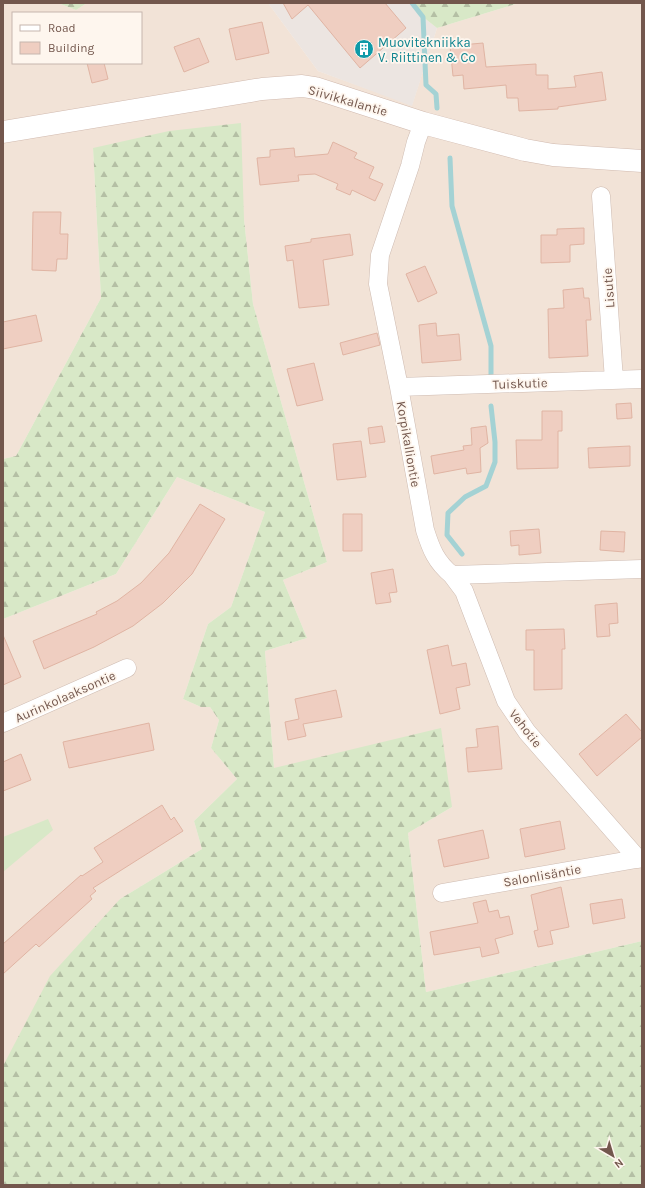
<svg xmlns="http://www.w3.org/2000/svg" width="645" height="1188" viewBox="0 0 645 1188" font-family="Karla,sans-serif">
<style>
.residential{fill:#f2e3d7;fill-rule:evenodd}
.industrial{fill:#ece5e1}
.green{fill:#d8e8c7}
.forest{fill:url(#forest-firs)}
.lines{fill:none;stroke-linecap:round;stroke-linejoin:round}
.stream{stroke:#a4d2d4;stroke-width:5}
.building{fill:#efcec1;stroke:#e0b4a3}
.street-casing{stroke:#cebbb1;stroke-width:19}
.secondary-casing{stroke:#d1baaf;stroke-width:23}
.street{stroke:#fff;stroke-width:18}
.secondary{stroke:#fff;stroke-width:22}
.labels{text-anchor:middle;stroke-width:3.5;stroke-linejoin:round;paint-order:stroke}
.culture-label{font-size:13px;fill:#0d838f;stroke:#fef6ee;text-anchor:start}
.street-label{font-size:13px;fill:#73574d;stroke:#fef6ee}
</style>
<defs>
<pattern id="forest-firs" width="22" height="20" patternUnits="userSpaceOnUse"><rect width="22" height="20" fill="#d8e8c7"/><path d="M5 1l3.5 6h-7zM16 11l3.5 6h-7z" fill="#b4bfa4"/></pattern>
</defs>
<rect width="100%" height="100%" fill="#fbf1e8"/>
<path class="residential" d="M3,3H58L76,10L87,3H268L318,71L412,105L437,28L519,3H642V941L426,992L408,833L452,807L274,768L265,651L307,638L283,580L327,562L253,304L244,219L93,148L101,298L16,456L3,459ZM13,13H141V63H13Z
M177,477L265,512L231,607L208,624L183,699L201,707H210L219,720L211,748L237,779L194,821L202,849L120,899L3,1066V619L116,574Z"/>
<path class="industrial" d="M268,3H412L423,17L437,28L412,106L318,71Z"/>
<path class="green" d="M48,819L53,830L3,872V837Z"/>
<path class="forest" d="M58,3H87L76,10Z
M412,3H519L437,28L423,17Z
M241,123L244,219L253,304L327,562L283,580L307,638L265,651L274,768L441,728L452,807L408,833L426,992L642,941V1185H3V1066L50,976L120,899L202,849L194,821L237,779L211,748L219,720L210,707H201L183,699L208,624L231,607L265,512L177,477L116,574L3,619V459L16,456L101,298L93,148L169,131Z"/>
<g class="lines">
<path class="stream" d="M412,3L423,17L426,85L436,94L437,108
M450,158L452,206L491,346V374
M462,554L447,535L448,513L465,497L486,486L495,462V442L491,406"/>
</g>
<path class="building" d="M283,3H385L406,28L360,68L308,5L292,19Z
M262,22L269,53L236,60L229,29Z
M199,38L209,62L184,72L174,47Z
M483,43L486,67L536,64V75H548V89L576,87L574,76L602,72L606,100L558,107V109L519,111L518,98H507L506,85L464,89L463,75L453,76L450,46Z
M87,63H104L108,79L92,83Z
M333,142L357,153L354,158L374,167L369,178L383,184L375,201L352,190L350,195L336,189L338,184L315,174L298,175L299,181L260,185L257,158L270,157V150L294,148L295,157L328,154Z
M33,212H61L60,234H68L67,259H57L56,271L32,270Z
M584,228V244L570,245V262L541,263V235H557V229Z
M350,234L353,255L323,260L329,305L299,308L293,260L287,261L285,246L311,242V239Z
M425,266L437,293L418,302L406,274Z
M583,288L584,298H589L591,320H586L588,356L549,358L548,309L564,308L563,290Z
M36,315L42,341L3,349V322Z
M436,323L437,336L459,334L461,360L422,363L419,325Z
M377,333L380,345L343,355L340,343Z
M314,363L323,400L297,406L287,369Z
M631,403L632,418L617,419L616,404Z
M542,411H562V431H558V468L517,469L516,440H542Z
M382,426L385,442L370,444L368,428Z
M486,426L488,443L480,448L481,472L467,474L466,468L434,474L431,456L464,450L463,446L472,445L471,428Z
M361,441L366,477L337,480L333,444Z
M630,446V466L589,468L588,448Z
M200,504L225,519L192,574L163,603L133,626L94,647L44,669L33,641L97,614L96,612L117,601L141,583L169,553Z
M343,514H362V551H343Z
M539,529L541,553L519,555V545L511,546L510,531Z
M601,531L625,532L624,552L600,550Z
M393,569L397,592L389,593L391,602L376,604L371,573Z
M617,603L618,623L609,624L610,636L597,637L595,605Z
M564,629L565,649H562V689L534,690V650H526V630Z
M3,635L21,677L3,685Z
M448,645L452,666L466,663L470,685L456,688L460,709L440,714L427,650Z
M336,690L342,717L303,724L306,736L288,740L285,722L299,719L295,699Z
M626,714L642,732V737L597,776L579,754Z
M149,723L154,750L69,768L63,742Z
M498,726L502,769L468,772L466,748L478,747L476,729Z
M21,754L31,780L3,791V762Z
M162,805L171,820L174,817L183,831L93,888L96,891L90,896L92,899L39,947L36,944L3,974V944L81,875L82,876L103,862L94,848Z
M560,821L565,849L525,857L520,829Z
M483,830L489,858L444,867L438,840Z
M561,887L569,927L550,931L553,944L538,947L534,931L538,930L531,895Z
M622,899L625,918L593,924L590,904Z
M486,900L489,912L498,910L500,918L509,916L513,934L495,939L499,953L482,957L480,947L434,955L430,932L478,923L473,903Z"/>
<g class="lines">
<defs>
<path id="street" d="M423,123L416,142L410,166L380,255L378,284L399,387L425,530C431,549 436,562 452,575L642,569
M601,196L614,380
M399,387L642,379
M452,575L464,591L506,701L527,732L638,859
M3,723L127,668
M442,893L642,858"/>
<path id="secondary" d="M3,132L262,89L302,86L315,88L423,123L525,150L553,155L642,161"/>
</defs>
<use href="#street" class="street-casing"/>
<use href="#secondary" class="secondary-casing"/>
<use href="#street" class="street"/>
<use href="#secondary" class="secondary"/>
</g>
<defs>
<symbol id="building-disc" viewBox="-11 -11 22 22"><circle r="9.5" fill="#0f9aa8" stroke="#fef6ee"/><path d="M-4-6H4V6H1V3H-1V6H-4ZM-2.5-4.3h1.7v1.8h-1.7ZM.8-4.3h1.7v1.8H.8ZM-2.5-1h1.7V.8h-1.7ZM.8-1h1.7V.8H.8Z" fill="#fff"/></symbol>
</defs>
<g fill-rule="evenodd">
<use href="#building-disc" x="353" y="38" width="22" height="22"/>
</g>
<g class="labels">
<g class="culture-label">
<text x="378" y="47">Muovitekniikka<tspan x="378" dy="15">V. Riittinen &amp; Co</tspan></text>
</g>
<g class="street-label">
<text transform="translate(348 100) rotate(16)" y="5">Siivikkalantie</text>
<text transform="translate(608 288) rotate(-94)" y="5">Lisutie</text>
<text transform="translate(520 383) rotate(-2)" y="5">Tuiskutie</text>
<text transform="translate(409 444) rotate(80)" y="5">Korpikalliontie</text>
<text transform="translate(65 696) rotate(-24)" y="5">Aurinkolaaksontie</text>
<text transform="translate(526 728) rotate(52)" y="5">Vehotie</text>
<text transform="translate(542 875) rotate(-10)" y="5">Salonlisäntie</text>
</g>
</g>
<rect width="645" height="1188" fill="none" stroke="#73574d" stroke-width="8"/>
<rect x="12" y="12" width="130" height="52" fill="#fef6ee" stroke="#c6b6ae"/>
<rect x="20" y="25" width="20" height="6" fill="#ffffff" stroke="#c6b6ae"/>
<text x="48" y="32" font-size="12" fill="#73574d">Road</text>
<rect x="20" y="42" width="20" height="12" fill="#efcec1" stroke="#c6b6ae"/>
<text x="48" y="52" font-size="12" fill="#73574d">Building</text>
<g transform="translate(613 1156) rotate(142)" stroke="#fef6ee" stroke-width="3" paint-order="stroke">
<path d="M0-3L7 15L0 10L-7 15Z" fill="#73574d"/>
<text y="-6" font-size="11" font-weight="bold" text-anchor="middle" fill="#73574d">N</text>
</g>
</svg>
